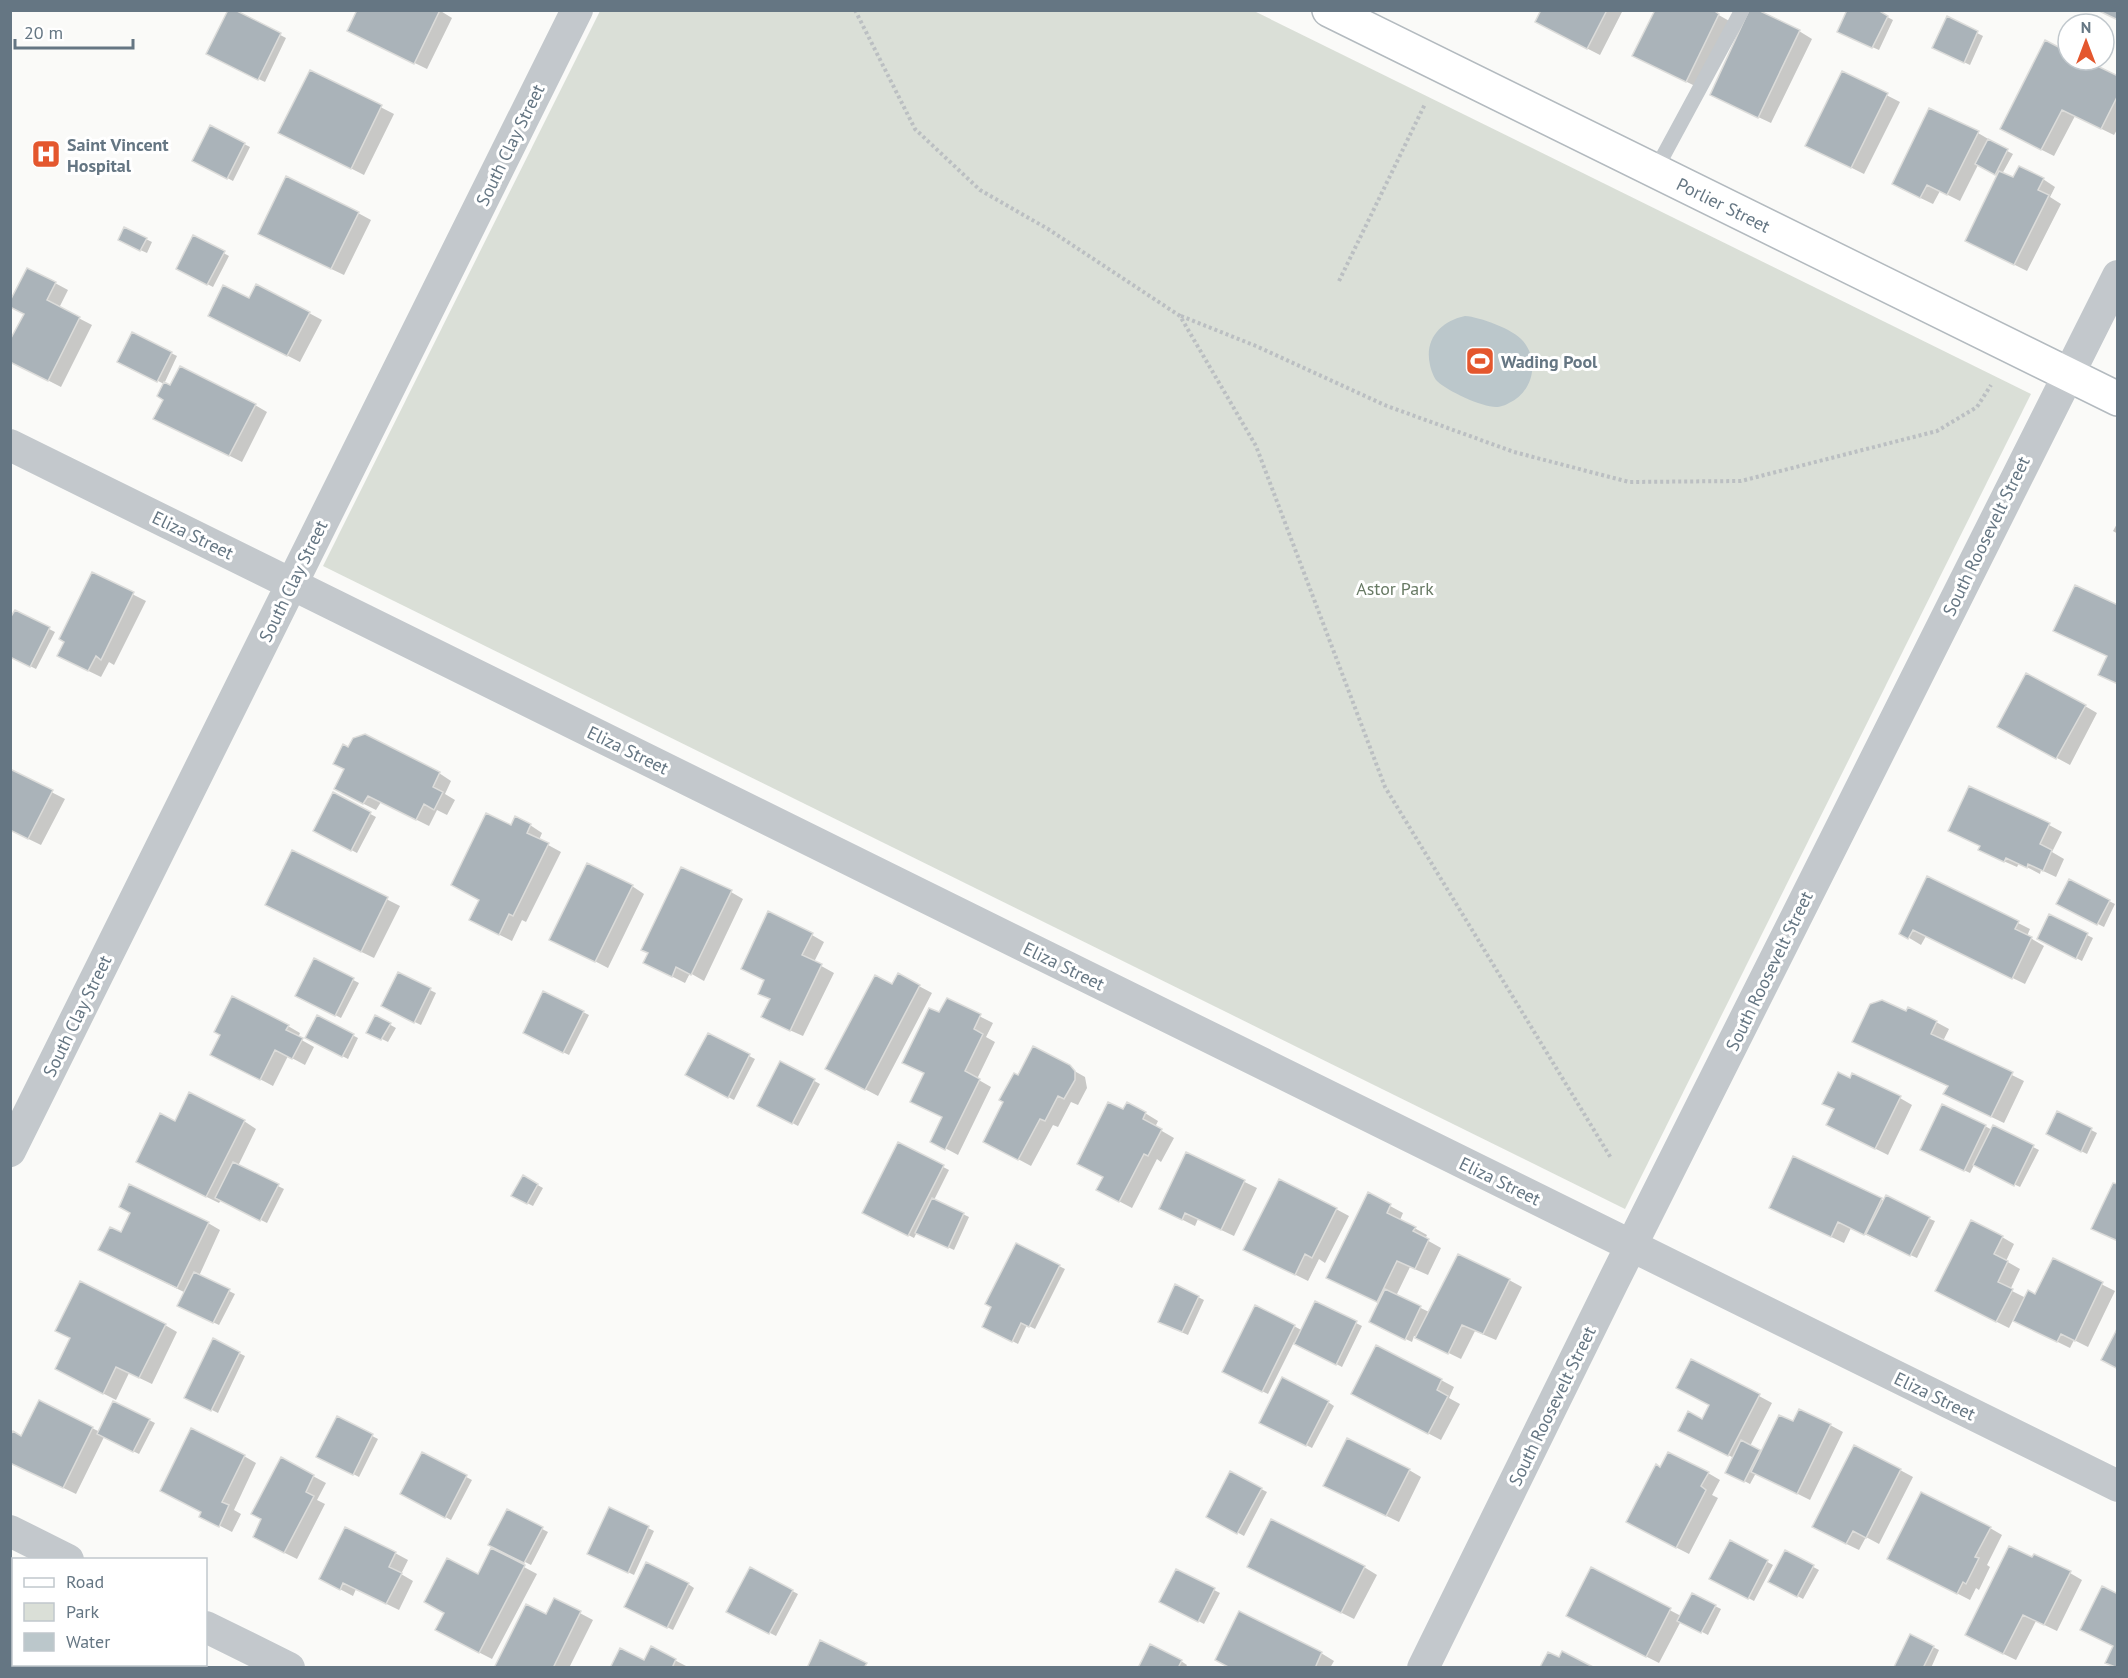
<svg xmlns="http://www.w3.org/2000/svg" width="2128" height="1678" font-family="'PT Sans',sans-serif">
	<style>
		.green { fill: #dadfd7 }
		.water { fill: #bbc7cb }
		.shadow { fill: #0003 }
		.building { fill: #aab3b9; stroke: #dcdcda; stroke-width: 1.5 }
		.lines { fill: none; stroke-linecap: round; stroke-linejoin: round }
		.secondary-casing { stroke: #b3babf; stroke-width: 36 }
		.path { stroke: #bbbfc2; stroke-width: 4; stroke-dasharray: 3 3; stroke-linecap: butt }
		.lane { stroke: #c3c8cc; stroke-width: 15 }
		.street { stroke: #c3c8cc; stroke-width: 32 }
		.secondary { stroke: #fff; stroke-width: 33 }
		.labels { text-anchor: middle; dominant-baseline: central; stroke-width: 6; stroke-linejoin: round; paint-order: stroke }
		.poi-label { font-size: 18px; font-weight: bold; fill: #657683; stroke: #fff; text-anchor: start }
		.street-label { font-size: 18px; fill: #657683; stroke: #fff }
		.park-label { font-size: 18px; fill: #687a64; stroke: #fff }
	</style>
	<rect width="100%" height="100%" fill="#fafaf8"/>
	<path class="green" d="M600 11H1254L2031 394 1625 1209 323 566Z"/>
	<path class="water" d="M1465 316C1480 317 1513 329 1523 341 1540 361 1533 392 1509 403 1506 405 1500 407 1496 407 1482 407 1447 391 1437 381 1434 378 1431 370 1430 365 1424 339 1441 321 1465 316Z"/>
	<path class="shadow" d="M232 10 286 38 265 82 213 57Z
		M439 10 452 18 427 69 362 37Z
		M1543 10H1623L1600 55 1549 29Z
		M1710 10 1731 22 1699 88 1647 62Z
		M1874 10 1893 20 1879 50 1845 35Z
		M1947 18 1983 36 1970 65 1939 50Z
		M1799 31 1812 39 1771 123 1724 101Z
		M2068 53V60H2082L2118 78V128L2114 135 2075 116 2054 156 2014 136Z
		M310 71 394 114 364 175 293 139Z
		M1843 73 1900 102 1864 174 1820 152Z
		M211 127 250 147 233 181 194 160Z
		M1978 133 1990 140V142L2013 154 2002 174 2013 179H2043L2055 187 2050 197 2061 204 2027 271 1979 247 1999 176 1978 165 1960 201 1940 191 1933 204 1906 191Z
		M358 213 371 220 344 275 272 241Z
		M125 229 152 242 147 253 125 243Z
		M194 237 229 256 213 287 178 269Z
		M55 283 68 290 59 308 92 325 61 387 10 361Z
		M249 300 309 313 322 320 300 362 222 322Z
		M133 334 177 356 164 384 255 405 267 412 242 462 168 425 164 384 119 361Z
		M2118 522V534L2113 531Z
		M92 574 146 601 114 665 109 662 101 677 72 663Z
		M16 612 55 632 36 669 10 656Z
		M2085 706 2097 713 2070 765 2011 733Z
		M346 770 439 773 451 781 445 794 455 800 447 815 437 810 429 826 381 802 376 810 348 796Z
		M10 771 65 799 41 845 10 830Z
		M333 794 376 817 357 853 315 831Z
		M530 825 542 833 539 840 561 852 526 922 522 920 512 941 484 927 512 827Z
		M2049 825 2062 832 2052 852 2064 859 2056 877 2041 870 2040 874 2019 863 2017 867 1992 856Z
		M293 852 400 906 374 958 279 912Z
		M1928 878 2030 929 2027 936 2044 946 2025 984 1926 936 1921 945 1901 933Z
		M632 886 644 894 608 968 562 944Z
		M731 892 743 899 704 981 690 973 685 983 657 969Z
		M2109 901 2115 904 2104 927 2064 907Z
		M812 935 824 942 814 962 834 973 803 1036 776 1024 771 1000Z
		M2087 935 2093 938 2082 961 2044 942Z
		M315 960 359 983 341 1018 297 995Z
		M398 974 436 993 421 1025 388 1009Z
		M898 975 932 993 878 1096 840 1076Z
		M947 1000 993 1023 986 1037 995 1042 977 1079 991 1087 958 1155 945 1148 944 1118 925 1109 926 1074 940 1014Z
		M583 1012 589 1015 569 1055 530 1036Z
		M1907 1014 1936 1022 1949 1029 1943 1041 2024 1081 2004 1123 1958 1101 1949 1087 1866 1048Z
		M317 1017 358 1038 348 1059 313 1041Z
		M376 1017 396 1028 388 1042 368 1032Z
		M288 1026 300 1033 298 1038 314 1047 305 1065 288 1056 273 1086 225 1061Z
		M708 1035 755 1059 734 1100 687 1075Z
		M1034 1048 1085 1077 1087 1088 1078 1105 1071 1102 1058 1127 1053 1125 1031 1166 997 1148 1019 1077Z
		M781 1063 820 1084 798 1126 759 1105Z
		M1900 1098 1912 1105 1888 1155 1840 1131Z
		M1123 1111 1145 1113 1158 1121 1155 1127 1174 1138 1161 1162 1157 1159 1132 1208 1111 1197 1105 1177Z
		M2058 1113 2097 1133 2087 1154 2053 1137Z
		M244 1121 256 1129 238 1166 284 1189 267 1223 221 1200 219 1203 150 1169 176 1123Z
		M1985 1126 1992 1130 1994 1127 2039 1150 2020 1187 1974 1165 1970 1173 1928 1153Z
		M898 1144 949 1170 934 1200 969 1217 954 1250 917 1232 914 1238 870 1215Z
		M1187 1154 1257 1188 1234 1236 1198 1219 1195 1226 1173 1215Z
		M1794 1158 1884 1201 1935 1221 1917 1258 1851 1228 1844 1243 1783 1214Z
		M523 1177 543 1188 533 1206 513 1196Z
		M1368 1194 1403 1213 1400 1220 1427 1235 1425 1239 1441 1248 1428 1275 1410 1267 1396 1296 1429 1312 1435 1298 1438 1300 1509 1280 1522 1287 1496 1340 1475 1331 1461 1359 1414 1336 1412 1342 1376 1325 1379 1303 1340 1284Z
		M1336 1209 1349 1216 1325 1263 1319 1259 1308 1281 1258 1256Z
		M208 1223 220 1230 199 1276 235 1294 219 1325 185 1309 186 1293 112 1257Z
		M2002 1237 2014 1244 2006 1261 2020 1269 2010 1290 2026 1298 2036 1296 2053 1260 2115 1291 2088 1347 2074 1340 2070 1348 2013 1320 2009 1328 1949 1298Z
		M1059 1266 1065 1269 1035 1329 1027 1325 1018 1344 989 1329Z
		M1198 1297 1204 1300 1188 1335 1165 1325Z
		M1356 1323 1362 1326 1342 1367 1294 1342 1268 1394 1229 1375 1294 1326 1303 1331Z
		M165 1325 177 1332 152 1384 129 1373 116 1400 69 1376 72 1338Z
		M239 1353 245 1356 218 1413 192 1400Z
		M1441 1380 1454 1387 1449 1398 1460 1404 1441 1440 1366 1401Z
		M1759 1396 1772 1403 1750 1446 1762 1452 1830 1425 1843 1432 1810 1500 1756 1473 1750 1484 1727 1472 1734 1458 1692 1437 1703 1421Z
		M1328 1402 1334 1406 1312 1448 1267 1425Z
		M338 1418 378 1439 359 1477 318 1456Z
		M149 1420 155 1423 139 1454 104 1437 76 1494 10 1462 22 1438 92 1428 100 1432Z
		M422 1454 472 1480 451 1520 402 1494Z
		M244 1456 256 1463 234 1510 241 1514 232 1532 201 1516Z
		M281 1459 326 1483 317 1500 325 1504 297 1559 267 1544 263 1519Z
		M1661 1469 1708 1473 1720 1480 1712 1495 1718 1498 1689 1554 1640 1529Z
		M1409 1470 1421 1477 1399 1522 1338 1492Z
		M1900 1470 1913 1477 1879 1544 1866 1537 1859 1550 1826 1534Z
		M1230 1473 1267 1492 1244 1536 1208 1516Z
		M610 1509 654 1531 634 1575 595 1556Z
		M507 1511 548 1532 531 1565 490 1544Z
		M1990 1528 2002 1535 1987 1565 1990 1567 1979 1590 1976 1588 1970 1600 1902 1565Z
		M1730 1542 1773 1565 1754 1601 1711 1578Z
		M492 1550 537 1574 492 1659 449 1637Z
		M1785 1552 1819 1570 1803 1599 1770 1581Z
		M395 1553 408 1560 401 1574 413 1581 399 1610 356 1589 353 1596 334 1586Z
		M1364 1567 1377 1575 1354 1619 1262 1573Z
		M751 1569 798 1594 776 1636 728 1611Z
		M1591 1569 1681 1616 1715 1606 1721 1609 1708 1635 1681 1621 1659 1663 1580 1623Z
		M1176 1571 1220 1593 1204 1624 1161 1601Z
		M2070 1573 2082 1580 2057 1631 2036 1621 2016 1660 1979 1642Z
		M688 1584 694 1588 673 1630 631 1609Z
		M555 1600 593 1620 569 1668H496L547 1616Z
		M1911 1636 1939 1650 1931 1668H1898Z
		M651 1648 688 1667 612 1668 644 1662Z
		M1321 1653 1334 1661 1330 1668H1231Z
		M1181 1661 1187 1665 1185 1668H1140Z"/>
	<path class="building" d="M228 10H235L281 33 258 80 206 54Z
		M357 10H440L414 64 347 31Z
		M1541 10H1607L1587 49 1535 22Z
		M1655 10H1713L1719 14 1686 82 1632 56Z
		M1749 10H1758L1800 30 1758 118 1710 95Z
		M1847 10H1878L1888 16 1872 48 1837 32Z
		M2097 10H2118V20Z
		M1947 16 1978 31 1964 63 1932 48Z
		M2045 40 2068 52V60H2085L2118 76V95L2101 129 2062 110 2041 150 2000 129Z
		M310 70 382 105 351 169 278 133Z
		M1842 71 1888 93 1851 168 1805 146Z
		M1929 108 1979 131 1947 195 1927 185 1920 198 1892 184Z
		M210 125 245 143 227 179 192 161Z
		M1988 139 2008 149 1995 175 1975 164Z
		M2019 166 2044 178 2038 190 2049 195 2014 265 1965 241 1999 171 2013 177Z
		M286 176 359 212 331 269 258 234Z
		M124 227 147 238 140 251 118 240Z
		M193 235 225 251 207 285 176 269Z
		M27 268 56 282 47 300 80 317 48 381 10 362V340L24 314 10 307V301Z
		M256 284 310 312 287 356 208 316 223 285 249 298Z
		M132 332 172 352 157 382 117 362Z
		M180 366 256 404 229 456 153 419 163 400 157 396 164 382 170 385Z
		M92 572 134 592 101 660 96 656 88 671 57 656 64 642 59 639Z
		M2075 585 2118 605V684L2098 675 2107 656 2053 631Z
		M15 610 50 627 30 667 10 657V618Z
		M2026 673 2086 705 2056 759 1997 727Z
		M365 734 440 772 433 787 443 792 434 810 424 804 416 820 368 796 363 804 334 789 344 769 333 764 343 744 348 747 353 738Z
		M10 769 53 790 28 839 10 830Z
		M1969 786 2050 823 2040 844 2052 850 2043 871 2028 864 2027 868 2006 858 2004 862 1978 850 1980 846 1948 831Z
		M333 792 371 812 351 851 313 831Z
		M486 813 511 825 515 816 531 824 527 833 549 843 513 916 509 914 499 935 469 920 479 900 451 885Z
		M292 850 388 897 361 952 265 905Z
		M587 863 633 885 595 962 549 940Z
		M681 867 732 890 691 975 676 967 672 977 643 963 648 953 641 950Z
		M1927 876 2019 921 2015 929 2032 937 2012 979 1913 930 1908 939 1899 934Z
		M2069 879 2110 900 2097 925 2056 904Z
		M768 911 813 933 802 955 822 964 790 1031 761 1017 770 999 758 994 764 980 741 969Z
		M2049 914 2088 933 2076 959 2037 939Z
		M314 958 354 978 335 1016 295 996Z
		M398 972 431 988 414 1023 381 1006Z
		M898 973 920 985 865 1090 825 1069 875 975 892 984Z
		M543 991 584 1011 563 1053 523 1033Z
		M232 996 289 1025 286 1030 303 1038 292 1059 275 1050 260 1080 210 1055 220 1035 214 1032Z
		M947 998 981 1014 974 1029 983 1034 965 1071 980 1079 945 1150 930 1142 942 1117 910 1102 924 1073 902 1063 929 1008 939 1012Z
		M1882 1000 1906 1011 1908 1007 1937 1021 1931 1034 2013 1072 1991 1117 1943 1094 1948 1086 1852 1042 1870 1004Z
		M317 1015 354 1034 342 1057 305 1038Z
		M375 1015 391 1023 381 1040 366 1033Z
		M708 1033 750 1054 728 1098 685 1075Z
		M1033 1046 1070 1065 1075 1071V1080L1064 1099 1058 1096 1045 1121 1040 1119 1018 1160 983 1142 1003 1102 999 1100 1014 1073 1018 1075Z
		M780 1061 815 1079 792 1124 757 1106Z
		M1838 1072 1850 1078 1852 1073 1901 1096 1875 1149 1826 1125 1834 1109 1822 1104Z
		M189 1092 245 1120 206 1197 136 1162 160 1113 175 1121Z
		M1108 1102 1123 1109 1127 1102 1146 1112 1143 1119 1162 1129 1148 1156 1144 1154 1119 1202 1096 1190 1103 1177 1077 1164Z
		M1942 1104 1986 1125 1964 1171 1920 1150Z
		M2057 1111 2092 1128 2081 1152 2046 1134Z
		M1993 1125 2034 1145 2014 1186 1973 1165Z
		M898 1142 944 1165 908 1236 862 1213Z
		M1186 1152 1245 1180 1221 1230 1185 1213 1182 1220 1159 1209Z
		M1793 1156 1882 1198 1864 1235 1838 1222 1831 1237 1769 1208Z
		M233 1162 279 1184 260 1221 215 1198Z
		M523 1175 538 1184 527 1204 511 1196Z
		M1279 1179 1337 1208 1312 1258 1305 1254 1295 1275 1243 1250Z
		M2113 1183 2118 1184V1241L2091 1229Z
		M129 1184 209 1222 177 1288 98 1250 110 1227 121 1232 130 1213 119 1207Z
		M1368 1192 1391 1204 1387 1213 1416 1227 1413 1231 1429 1239 1415 1269 1397 1261 1377 1302 1326 1278Z
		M1886 1195 1930 1217 1910 1256 1866 1234Z
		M932 1198 964 1213 948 1248 915 1233Z
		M1971 1220 2003 1236 1994 1254 2008 1261 1998 1282 2013 1289 1996 1322 1935 1291Z
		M1016 1243 1060 1265 1029 1327 1021 1323 1012 1342 982 1327 991 1307 985 1304Z
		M1458 1254 1510 1279 1483 1334 1462 1325 1448 1354 1415 1338Z
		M2053 1258 2103 1282 2075 1341 2061 1334 2057 1342 2013 1321 2028 1290 2035 1294Z
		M194 1272 230 1289 213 1323 177 1306Z
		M80 1281 166 1324 139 1378 116 1367 103 1394 55 1369 70 1338 55 1331Z
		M1175 1284 1199 1296 1182 1332 1158 1322Z
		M1385 1289 1421 1306 1405 1340 1369 1322Z
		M1315 1301 1357 1321 1336 1365 1294 1344Z
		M1255 1305 1295 1325 1262 1392 1222 1372Z
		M2118 1327V1369L2101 1360Z
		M213 1338 240 1352 211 1411 184 1398Z
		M1376 1345 1442 1379 1437 1390 1448 1396 1428 1434 1351 1394Z
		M1691 1359 1760 1394 1728 1456 1678 1431 1688 1411 1702 1419 1709 1405 1676 1388Z
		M1282 1377 1329 1401 1306 1446 1259 1423Z
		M39 1400 93 1427 63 1488 10 1463V1435L13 1431 21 1436Z
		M113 1401 150 1419 133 1452 97 1434Z
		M1799 1409 1831 1424 1797 1494 1751 1472 1779 1415 1793 1421Z
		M337 1416 373 1434 353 1475 316 1457Z
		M191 1428 245 1455 222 1502 229 1505 219 1527 199 1517 201 1512 160 1491Z
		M1347 1438 1410 1469 1386 1516 1323 1486Z
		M1741 1440 1760 1450 1744 1482 1725 1473Z
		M1854 1445 1901 1469 1866 1538 1853 1531 1846 1544 1812 1527Z
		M422 1452 467 1475 445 1518 400 1494Z
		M1668 1452 1709 1472 1701 1486 1706 1490 1676 1548 1626 1522 1656 1464 1660 1467Z
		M281 1457 314 1475 306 1492 314 1496 284 1553 253 1537 261 1519 251 1514Z
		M1230 1471 1262 1488 1237 1534 1206 1517Z
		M1921 1492 1991 1527 1975 1557 1979 1558 1966 1584 1963 1582 1957 1594 1887 1559Z
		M609 1507 649 1526 628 1573 587 1554Z
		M507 1509 543 1527 524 1563 488 1545Z
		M1271 1519 1365 1566 1341 1613 1247 1567Z
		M345 1527 396 1552 389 1567 402 1573 386 1604 343 1583 340 1590 319 1579Z
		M1730 1540 1768 1560 1748 1599 1709 1579Z
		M2009 1546 2032 1557 2034 1554 2071 1571 2044 1625 2023 1615 2003 1654 1965 1635Z
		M491 1548 525 1565 479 1653 435 1630 444 1613 424 1602 447 1558 478 1574Z
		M1785 1550 1814 1565 1797 1597 1768 1582Z
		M646 1562 689 1583 667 1628 624 1607Z
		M750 1567 793 1590 769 1634 726 1612Z
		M1591 1567 1671 1608 1646 1657 1566 1616Z
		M1176 1569 1215 1588 1198 1622 1159 1602Z
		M2102 1586 2118 1594V1668L2105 1663 2113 1646 2080 1630Z
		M1692 1593 1716 1605 1701 1633 1677 1621Z
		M554 1598 581 1611 553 1668H494L526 1604 546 1614Z
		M1239 1611 1322 1652 1315 1668H1230L1215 1660Z
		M1910 1634 1934 1646 1923 1668H1895L1894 1667Z
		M820 1640 867 1663 864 1668H807Z
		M1150 1644 1182 1660 1178 1668H1138Z
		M651 1646 676 1659 672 1668H610L620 1648 644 1660Z
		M10 1650 14 1651V1664H40L39 1668H10Z
		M1562 1651 1595 1668 1540 1667 1548 1652 1559 1657Z"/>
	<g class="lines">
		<g class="secondary-casing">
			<g id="secondary">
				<path id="s1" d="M1329 10 2118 399"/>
			</g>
		</g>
		<path class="path" d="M855 10 915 129 980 190 1048 229 1180 316 1256 446 1385 787 1611 1158
			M1339 281 1425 104
			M1181 316 1256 346 1387 406 1514 452 1629 482 1741 481 1937 431 1977 407 1991 385"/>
		<path class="lane" d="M1655 171 1742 10"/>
		<path class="street" d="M10 445 2118 1486
			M10 1151 577 10
			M10 1531 68 1560
			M206 1627 289 1668
			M1423 1668 1613 1282 2118 276"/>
		<use href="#secondary" class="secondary"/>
	</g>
	<defs>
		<g id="hospital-square" transform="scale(1.5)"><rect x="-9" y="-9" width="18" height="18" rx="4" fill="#e4572e" stroke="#fff"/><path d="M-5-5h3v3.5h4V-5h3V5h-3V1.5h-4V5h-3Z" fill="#fff"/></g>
		<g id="stadium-square" transform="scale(1.5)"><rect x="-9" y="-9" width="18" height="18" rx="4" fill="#e4572e" stroke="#fff"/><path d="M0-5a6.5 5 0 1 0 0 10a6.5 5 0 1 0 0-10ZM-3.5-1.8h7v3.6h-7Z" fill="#fff"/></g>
	</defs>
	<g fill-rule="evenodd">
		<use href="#hospital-square" x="46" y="154"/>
		<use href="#stadium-square" x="1480" y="361"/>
	</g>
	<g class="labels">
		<g class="poi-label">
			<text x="67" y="144">Saint Vincent<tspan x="67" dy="21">Hospital</tspan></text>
			<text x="1501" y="361">Wading Pool</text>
		</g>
		<g class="street-label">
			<text transform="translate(510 145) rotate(-64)">South Clay Street</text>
			<text stroke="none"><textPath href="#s1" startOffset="440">Porlier Street</textPath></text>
			<text transform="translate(193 535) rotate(26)">Eliza Street</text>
			<text transform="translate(1986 536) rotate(-64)">South Roosevelt Street</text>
			<text transform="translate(293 581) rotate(-64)">South Clay Street</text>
			<text transform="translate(628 750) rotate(26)">Eliza Street</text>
			<text transform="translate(1064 966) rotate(26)">Eliza Street</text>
			<text transform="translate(1769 971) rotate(-64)">South Roosevelt Street</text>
			<text transform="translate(77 1016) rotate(-64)">South Clay Street</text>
			<text transform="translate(1500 1181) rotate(26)">Eliza Street</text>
			<text transform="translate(1935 1396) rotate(26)">Eliza Street</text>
			<text transform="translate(1552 1406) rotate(-64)">South Roosevelt Street</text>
		</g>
		<g class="park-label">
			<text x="1395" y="588">Astor Park</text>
		</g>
	</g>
	<rect width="2128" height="1678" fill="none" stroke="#657683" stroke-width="24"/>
	<rect x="12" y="1558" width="195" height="108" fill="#ffffff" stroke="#c1c8cd" stroke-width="1.5"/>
	<rect x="24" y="1578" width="30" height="9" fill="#ffffff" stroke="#c1c8cd" stroke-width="1.5"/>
	<text x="66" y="1588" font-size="18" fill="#657683">Road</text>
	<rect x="24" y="1603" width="30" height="18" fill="#dadfd7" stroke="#c1c8cd" stroke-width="1.5"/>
	<text x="66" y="1618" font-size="18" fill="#657683">Park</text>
	<rect x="24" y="1633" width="30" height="18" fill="#bbc7cb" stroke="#c1c8cd" stroke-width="1.5"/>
	<text x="66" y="1648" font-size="18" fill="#657683">Water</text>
	<g transform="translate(2086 42)"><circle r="28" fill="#ffffff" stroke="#c1c8cd" stroke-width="1.5"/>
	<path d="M0-4.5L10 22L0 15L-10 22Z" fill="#e4572e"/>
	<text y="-9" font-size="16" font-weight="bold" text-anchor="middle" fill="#657683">N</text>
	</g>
	<path d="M15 39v9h118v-9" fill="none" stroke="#657683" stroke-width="3"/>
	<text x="24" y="39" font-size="18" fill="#657683" stroke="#ffffff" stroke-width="4.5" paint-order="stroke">20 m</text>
</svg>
